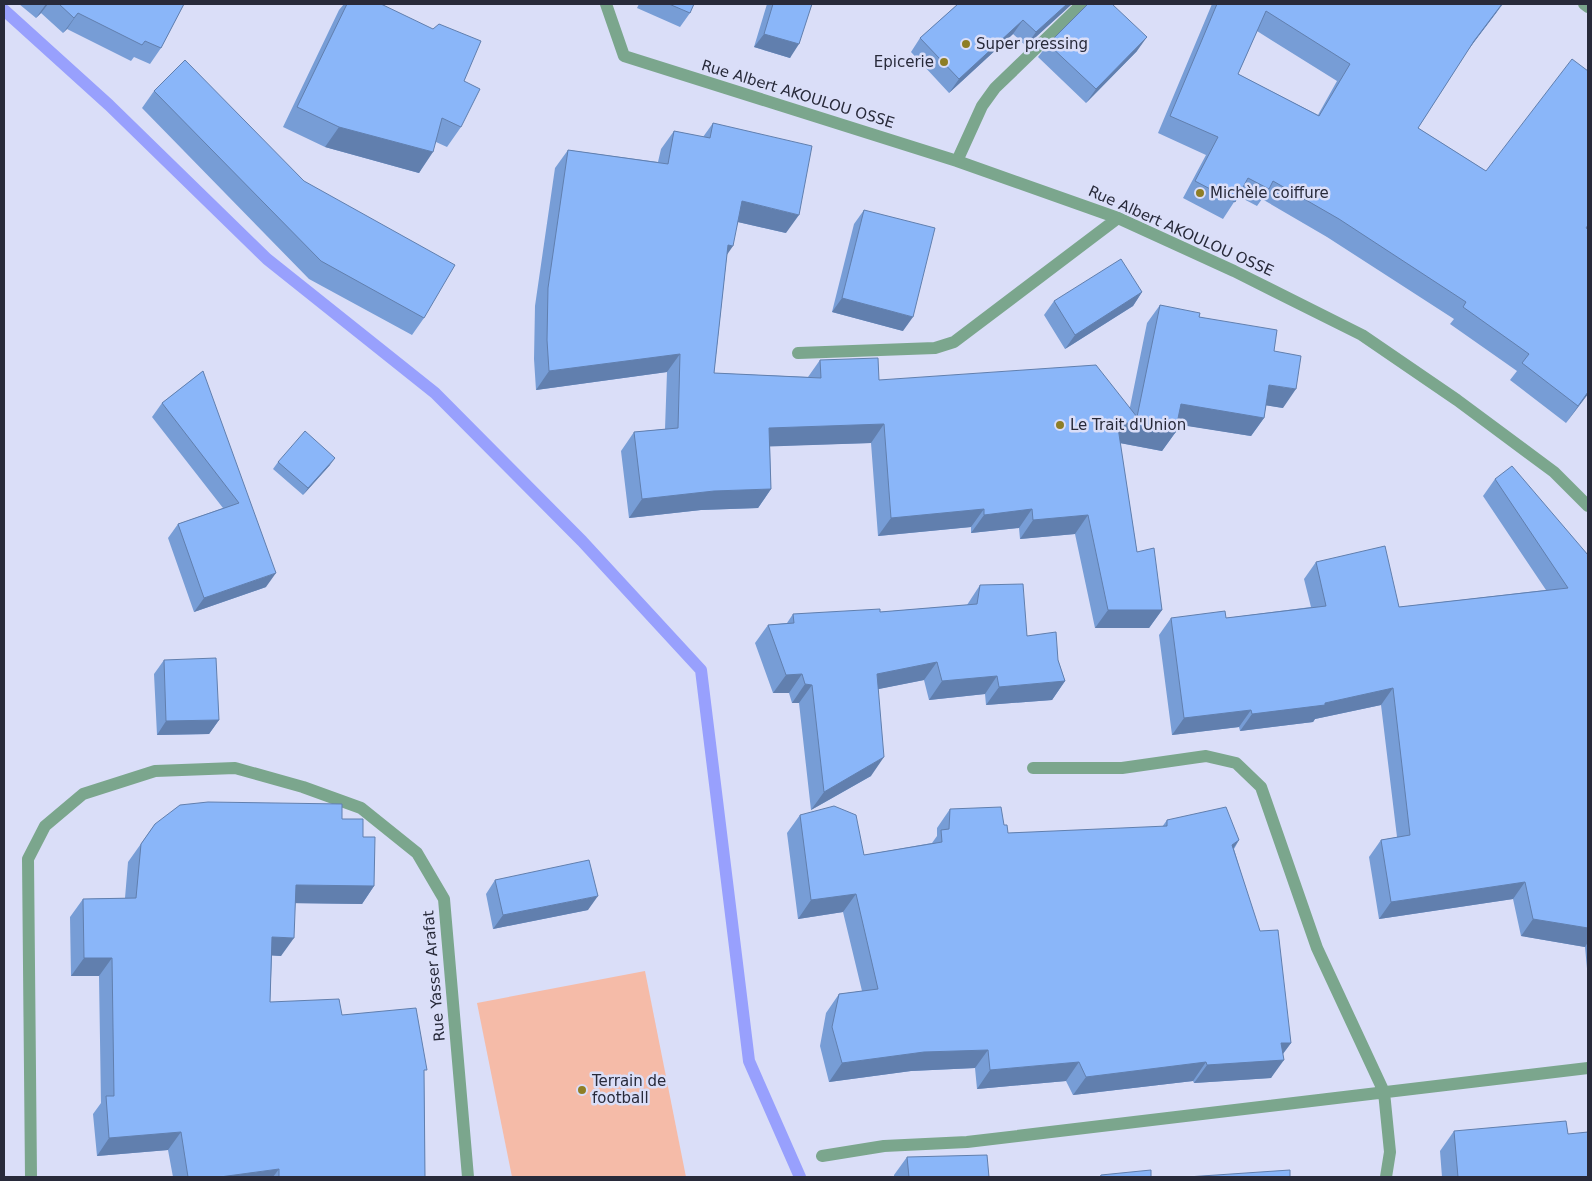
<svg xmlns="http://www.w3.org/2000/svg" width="1592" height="1181" font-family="'DejaVu Sans',sans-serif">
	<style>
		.pitch { fill: #f5bba8 }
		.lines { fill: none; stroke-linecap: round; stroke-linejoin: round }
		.stream { stroke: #98a0fd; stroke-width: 12 }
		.street { stroke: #7ba68d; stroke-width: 12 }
		.wall { fill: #779dd6; fill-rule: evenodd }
		.shaded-wall { fill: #617fae }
		.building { fill: #8ab6f9; stroke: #617fae; fill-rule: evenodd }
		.poi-dot { fill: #8e7e25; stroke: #dadef8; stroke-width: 2 }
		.labels { text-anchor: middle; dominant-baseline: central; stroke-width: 5; stroke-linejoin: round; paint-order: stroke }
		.poi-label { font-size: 15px; fill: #282a3a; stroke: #dadef8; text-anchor: start }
		.street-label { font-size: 15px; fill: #282a3a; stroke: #dadef8 }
	</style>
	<rect width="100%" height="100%" fill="#dadef8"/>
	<path class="pitch" d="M645 971 686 1177H512L477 1003Z"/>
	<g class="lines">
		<path class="stream" d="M4 10 109 105 267 259 435 393 582 541 701 670 749 1061 800 1177"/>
		<path class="street" d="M606 4 624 56 957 161 1118 218 1234 271 1362 335 1457 400 1554 472 1588 506
			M1584 4 1588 7
			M957 161 982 106 995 88 1082 4
			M798 353 935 348 954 342 1118 218
			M1033 768H1122L1206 756 1236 763 1261 787 1317 948 1384 1092 1390 1152 1386 1177
			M822 1156 884 1146 967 1142 1588 1068
			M31 1177 28 859 45 826 83 794 155 771 235 768 303 787 361 808 417 853 444 899 468 1177"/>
	</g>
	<path class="wall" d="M19 4H184L161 48 150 64 134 57 131 61 67 29 63 33 41 13 36 18Z
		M344 4H381L461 127 447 147 436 142 419 173 325 147 283 127 339 10Z
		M639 4H694L690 13 680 27 637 8Z
		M767 4H812L790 58 754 47Z
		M958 4H1072L1026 46 1013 34 949 93 911 52 920 38Z
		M1212 4H1503L1468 50 1418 128 1486 171 1588 229V394L1566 423 1510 380 1517 371 1450 324 1454 319 1327 237 1262 199 1257 206 1238 196 1223 219 1183 198 1206 155 1158 133ZM1257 31 1337 81 1318 115 1238 74Z
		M1048 44 1137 51 1086 103 1038 57Z
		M154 91 424 318 412 335 309 279 142 108Z
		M713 123 786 233 738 222 727 254 714 373 808 377 820 360 879 380 1130 407 1147 323 1160 305 1199 317 1274 351 1283 408 1266 405 1264 418 1251 436 1177 424 1175 433 1162 451 1120 443 1137 552 1162 610 1149 628H1095L1075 534 1020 539 1019 528 971 533V527L878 536 871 443 770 446 771 489 758 508 701 510 629 518 621 451 634 432 665 429 667 372 536 390 534 359 535 306 555 168 568 150 658 162 661 149 674 131 703 137Z
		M864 210 903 331 832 312 854 224Z
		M1142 292 1133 306 1065 349 1044 315 1054 301Z
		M203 371 266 587 194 612 168 538 178 524 223 508 152 417 162 403Z
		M278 462 330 465 303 495 273 469Z
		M1495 479 1588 555V979L1585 947 1521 936 1513 899 1379 919 1369 857 1381 840 1397 837 1381 705 1315 719 1313 722 1240 731 1239 727 1172 735 1159 635 1171 618H1226L1311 607 1304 579 1316 562 1399 607 1546 590 1483 496Z
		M980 585 1027 636 1058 660 1065 681 1052 700 986 705 985 694 929 700 924 680 878 689 871 776 811 810 799 703H792L789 693H773L755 643 768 625 787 623 793 614 880 612 967 605Z
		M164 660 219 720 209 734 157 735 154 674Z
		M950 809 1004 825 1008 833 1162 827 1167 820 1239 840 1234 849 1291 1043 1283 1054 1271 1078 1194 1083 1193 1081 1073 1095 1066 1081 977 1089 975 1068 911 1071 829 1082 820 1046 826 1013 839 994 862 991 843 912 798 919 787 833 800 815 864 855 932 843 937 836V828Z
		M342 819 363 837 374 886 362 904 295 903 281 956 272 955 270 1002 342 1015 424 1074 425 1177H173L168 1150 97 1156 93 1114 101 1103 99 976H71L70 917 83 899 125 898 128 862 155 824Z
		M495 880 588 910 493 929 486 894Z
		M1454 1131 1568 1134 1588 1177H1442L1440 1151Z
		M907 1157 989 1177H894V1175Z"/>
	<path class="shaded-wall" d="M46 4H48L41 13 36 18Z
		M1067 4H1072L1026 46 1036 32Z
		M1502 4 1496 13 1462 58 1474 41Z
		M78 13 67 29 63 33 74 18Z
		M1023 20 1013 34 949 93 959 79Z
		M764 34 799 44 790 58 754 47Z
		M1147 37 1137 51 1086 103 1096 89Z
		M339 127 433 152 419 173 325 147Z
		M742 201 799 215 786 233 729 220Z
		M728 245 733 246 720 265Z
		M1142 292 1133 306 1065 349 1075 335Z
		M842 298 913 317 903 331 832 312Z
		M680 354 667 372 536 390 549 371Z
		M1269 385 1296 389 1283 408 1256 404Z
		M1588 392V394L1566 423 1578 406Z
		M1181 404 1264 418 1251 436 1168 423Z
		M1117 421 1175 433 1162 451 1104 440Z
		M884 424 871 443 756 447 769 428Z
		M335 458 330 465 303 495 308 488Z
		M771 489 758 508 701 510 629 518 642 499 714 491Z
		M984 509 971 527 878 536 891 518Z
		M1032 509 1019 528 971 533 984 515Z
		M1088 515 1075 534 1020 539 1033 520Z
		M276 573 266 587 194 612 204 598Z
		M1108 610H1162L1149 628H1095Z
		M937 662 924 680 864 692 877 674Z
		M802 674 789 693H773L786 675Z
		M997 676 985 694 929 700 942 681Z
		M1065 681 1052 700 986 705 999 687Z
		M805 684 812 685 799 703H792Z
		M1393 688 1381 705 1315 719 1313 722 1240 731 1252 714 1325 703Z
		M1251 710 1239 727 1172 735 1184 718Z
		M219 720 209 734 157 735 166 721Z
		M884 757 871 776 811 810 824 792Z
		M1239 840 1226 859 1232 845Z
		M1525 882 1513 899 1379 919 1391 902Z
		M296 885 374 886 362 904 283 903Z
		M856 894 843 912 798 919 811 900Z
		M598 896 588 910 493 929 503 915Z
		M1533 919 1588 928V942L1585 947 1521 936Z
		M272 937 294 938 281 956 260 955Z
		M84 958H112L99 976H71Z
		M1281 1043H1291L1278 1060H1284L1271 1078 1194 1083 1207 1065Z
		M988 1050 975 1068 911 1071 829 1082 842 1063 924 1052Z
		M1079 1062 1066 1081 977 1089 990 1070Z
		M1206 1062 1193 1081 1073 1095 1086 1077Z
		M181 1132 168 1150 97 1156 109 1138Z
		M279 1169 273 1177H220Z"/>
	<path class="building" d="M59 4H184L161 48 145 41 142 45 78 13 74 18Z
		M347 4H381L433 29 439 24 481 41 464 81 480 89 461 127 442 118 433 152 339 127 297 107Z
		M669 4H694L690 13Z
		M773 4H812L799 44 764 34Z
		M958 4H1067L1036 32 1023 20 959 79 920 38Z
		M1088 4H1112L1147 37 1096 89 1048 44Z
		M1217 4H1502L1474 41 1418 128 1486 171 1572 59 1588 71V225L1586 228 1588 229V392L1578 406 1522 363 1529 354 1463 307 1466 302 1339 219 1273 181 1269 189 1248 178 1235 202 1195 181 1218 137 1170 116ZM1266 11 1350 64 1319 116 1238 74Z
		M185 60 304 181 455 265 424 318 321 261 154 91Z
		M713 123 812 146 799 215 742 201 733 246 728 245 714 373 821 378 820 360 878 358 879 380 1096 365 1137 417 1160 305 1200 313 1199 317 1277 330 1274 351 1301 356 1296 389 1269 385 1264 418 1181 404 1175 433 1117 421 1137 552 1154 548 1162 610H1108L1088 515 1033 520 1032 509 984 515V509L891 518 884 424 769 428 771 489 714 491 642 499 634 432 678 428 680 354 549 371 547 340 548 288 568 150 668 164 674 131 710 138Z
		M864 210 935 228 913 317 842 298Z
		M1121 259 1142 292 1075 335 1054 301Z
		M203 371 276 573 204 598 178 524 239 503 162 403Z
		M305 431 335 458 308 488 278 462Z
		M1512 466 1588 555V928L1533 919 1525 882 1391 902 1381 840 1410 835 1393 688 1325 703V705L1252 714 1251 710 1184 718 1171 618 1225 611 1226 618 1326 606 1316 562 1385 546 1399 607 1568 588 1495 479Z
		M1023 584 1027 636 1056 632 1058 660 1065 681 999 687 997 676 942 681 937 662 877 674 884 757 824 792 812 685 805 684 802 674 786 675 768 625 794 623 793 614 880 609V612L977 604 980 585Z
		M216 658 219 720 166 721 164 660Z
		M208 802 342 804V819H363V837H375L374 886 296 885 294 938 272 937 270 1002 339 999 342 1015 416 1008 427 1070H424L425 1177H279V1169L220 1177H188L181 1132 109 1138 106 1096H114L112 958H84L83 899 136 898 141 844 155 824 180 805Z
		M834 806 856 815 864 855 942 842 941 830 949 829 950 809 1001 807 1004 825H1007L1008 833 1167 826V820L1226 807 1239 840 1232 845 1260 931 1278 930 1291 1043H1281L1284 1060 1207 1065 1206 1062 1086 1077 1079 1062 990 1070 988 1050 924 1052 842 1063 832 1027 839 994 878 989 856 894 811 900 800 815Z
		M589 860 598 896 503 915 495 880Z
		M1566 1121 1568 1134 1588 1132V1177H1458L1454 1131Z
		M987 1155 989 1177H909L907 1157Z
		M1151 1170V1177H1100L1101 1175Z
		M1290 1170V1177H1187Z"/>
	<g class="poi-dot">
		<circle cx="966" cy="44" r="5"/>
		<circle cx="944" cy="62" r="5"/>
		<circle cx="1200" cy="193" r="5"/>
		<circle cx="1060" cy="425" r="5"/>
		<circle cx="582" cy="1090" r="5"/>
	</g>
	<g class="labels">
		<g class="poi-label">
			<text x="976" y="44">Super pressing</text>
			<text x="934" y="62" text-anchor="end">Epicerie</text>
			<text x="1210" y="193">Michèle coiffure</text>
			<text x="1070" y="425">Le Trait d'Union</text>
			<text x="592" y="1081">Terrain de<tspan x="592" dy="17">football</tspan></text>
		</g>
		<g class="street-label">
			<text transform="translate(798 94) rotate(17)">Rue Albert AKOULOU OSSE</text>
			<text transform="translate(1181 231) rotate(24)">Rue Albert AKOULOU OSSE</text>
			<text transform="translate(434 976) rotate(-95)">Rue Yasser Arafat</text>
		</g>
	</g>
	<rect width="1592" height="1181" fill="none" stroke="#282a3a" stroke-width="10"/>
</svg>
